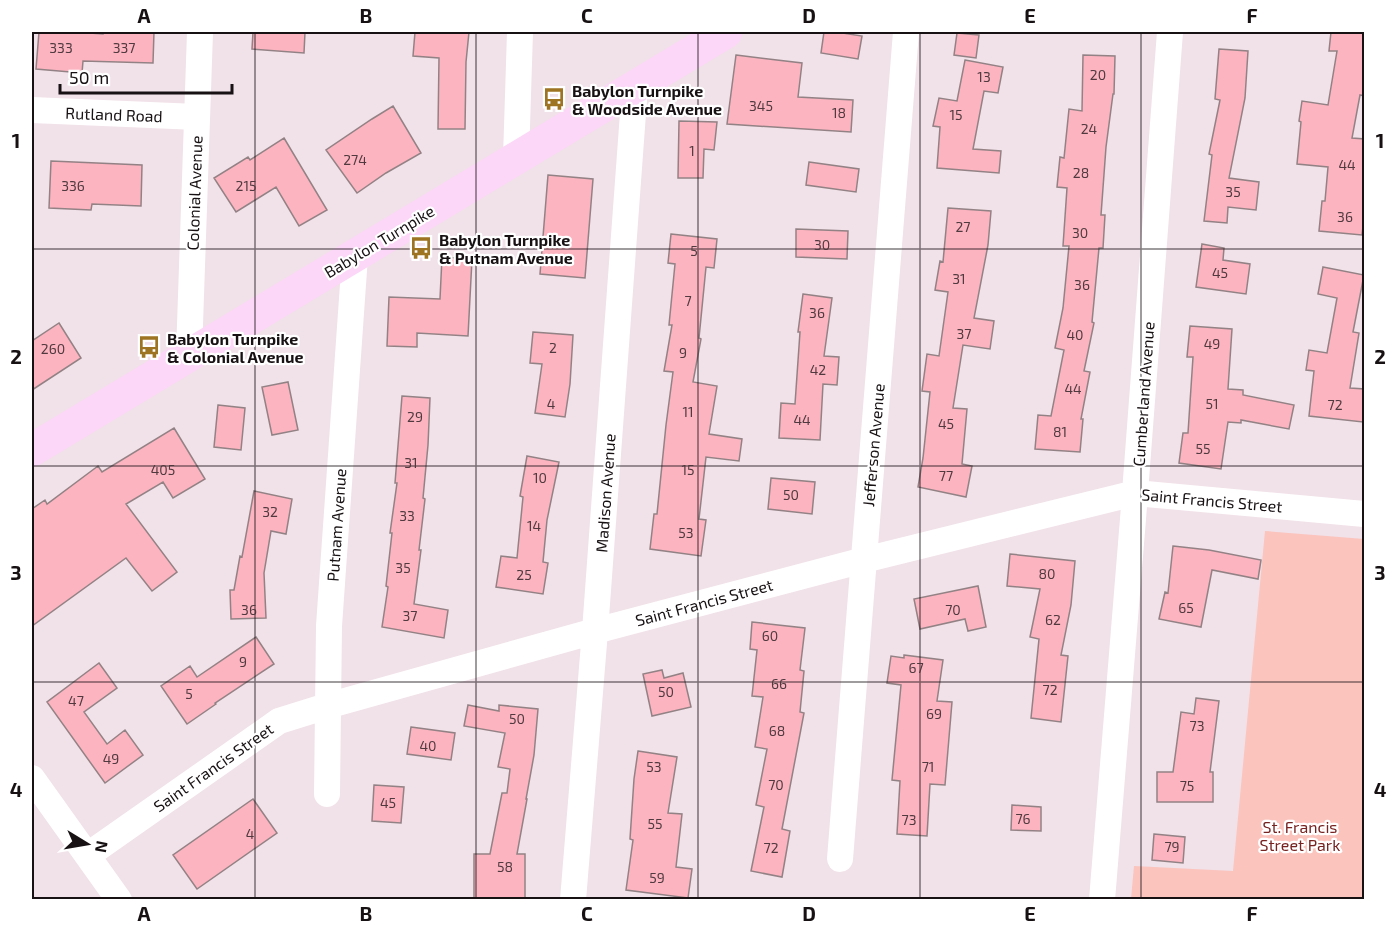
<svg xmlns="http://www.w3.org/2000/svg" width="1396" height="931" font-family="'Exo 2',sans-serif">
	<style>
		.green { fill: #fbc4bd }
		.building { fill: #fcb4c0; stroke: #938285; stroke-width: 1.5 }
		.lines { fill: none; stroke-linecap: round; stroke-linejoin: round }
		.minor { stroke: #fff; stroke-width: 26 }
		.primary { stroke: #fcd7f7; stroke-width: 33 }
		.grid { fill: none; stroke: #171114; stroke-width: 1.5; stroke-opacity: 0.55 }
		.labels { text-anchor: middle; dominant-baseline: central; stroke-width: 4.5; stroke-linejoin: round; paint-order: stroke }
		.number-label { font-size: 14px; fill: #503a3f }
		.poi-label { font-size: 16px; font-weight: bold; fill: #171114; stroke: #fff; text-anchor: start }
		.street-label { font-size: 16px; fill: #171114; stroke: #fff }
		.park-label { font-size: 16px; fill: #762321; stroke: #fff }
		.neatline { fill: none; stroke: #171114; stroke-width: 2 }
		.grid-label { font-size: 20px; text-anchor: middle; font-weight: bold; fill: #171114 }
	</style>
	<rect width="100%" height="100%" fill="#f1e1e8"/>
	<path class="green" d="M1265 531 1364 539V899H1131L1134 866 1233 871Z"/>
	<path class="building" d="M39 32H75L103 34V32H154L153 63 83 61 82 73 36 69Z
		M253 32H305L304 53 252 49Z
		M415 32H469L466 62 465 129H438L439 58 413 56Z
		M824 32H836L862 36 858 59 821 53Z
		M1331 32H1365V96L1360 95 1352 138 1365 139V209L1362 235 1319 231 1322 201H1325L1328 167 1297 164 1301 122 1299 121 1302 101 1328 105 1337 51H1329Z
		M957 33 979 35 976 58 954 55Z
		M1219 49 1248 51 1245 98 1229 178 1259 182 1256 210 1228 207 1227 223 1204 221 1212 155 1209 154 1220 100 1215 99Z
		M736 55 802 63 798 97 853 100 851 132 727 124Z
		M1083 55 1115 56 1114 94H1113L1106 147 1101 215H1105L1103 248H1099L1092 322 1094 323 1084 371 1090 372 1081 419H1083L1080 452 1035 449 1038 415 1051 416 1064 350 1055 348 1063 308 1069 246H1063L1067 188 1057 187 1060 157 1064 158 1069 109 1082 111Z
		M965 60 1003 67 998 93 984 91 973 149 1001 151 999 173 937 168 940 127 933 126 939 98 957 101Z
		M393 106 421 153 386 173 357 193 326 150 372 119Z
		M679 121 717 122 714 150 704 149 703 178H678Z
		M284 138 327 210 299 226 276 187 236 212 214 178 248 157 250 160Z
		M51 161 142 165 141 206 92 204 91 210 49 208Z
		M809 162 859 169 856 192 806 185Z
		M548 175 593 179 585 278 540 274Z
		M948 208 991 211 988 245 974 318 994 321 990 349 963 345 953 408 967 409 962 464 972 466 966 497 918 487 923 458 930 392 922 391 927 354 939 356 948 292 935 290 940 261 943 262Z
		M796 229 848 231 847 259 796 257Z
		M671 234 717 239 714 268 706 267 699 338 701 339 693 382 717 386 709 434 742 439 739 461 706 457 699 519 706 520 701 556 650 549 654 514H657L666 425 673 372 664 371 672 325H669L675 264 668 263Z
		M1202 244 1224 248 1223 260 1250 264 1246 294 1196 287Z
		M442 257 472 259 468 336 417 333V347L387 346 389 297 440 299Z
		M1323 267 1364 275 1353 332 1359 333 1350 388 1365 389 1363 422 1309 416 1314 371 1306 370 1309 350 1327 353 1337 298 1318 294Z
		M803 294 832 298 824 356 839 357 837 385 823 384 820 440 779 438 781 403 795 404 800 332H798Z
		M59 323 81 358 32 390V341Z
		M1190 326 1232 329 1228 389 1243 390V395L1294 405 1289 429 1241 420V423L1228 422 1221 469 1179 463 1183 433H1188L1193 357H1187Z
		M533 332 573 335 570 384 565 417 535 413 542 364 530 363Z
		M288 382 298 430 272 435 262 387Z
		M402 396 430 398 428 445 423 498 425 499 419 550H421L414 604 448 610 444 638 382 627 388 587 386 586 392 533H390L397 483H395Z
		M218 405 245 408 241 450 214 447Z
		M174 428 205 479 173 498 163 482 126 504 177 572 152 591 126 558 32 626V509L45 500 47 504 98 466 102 472Z
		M527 456 559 462 547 520 543 562 548 563 543 594 496 587 501 556 517 558 523 497 520 496Z
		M771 478 815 482 812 514 768 509Z
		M254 491 292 499 286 534 271 531 264 573 266 618 231 619 230 590H234L240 556 242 557Z
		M1173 546 1209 550 1261 560 1258 579 1212 570 1201 627 1159 619 1165 592 1168 593Z
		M1010 554 1075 561 1071 605 1061 655 1068 656 1061 722 1031 718 1039 639 1030 637 1040 589 1007 586Z
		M978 586 986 627 968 631 965 619 920 629 914 599Z
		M752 622 805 628 800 670 804 671 800 712 804 713 782 829 790 831 782 877 751 871 764 807 756 805 767 749 755 747 763 697 752 696 757 650 750 649Z
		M256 637 274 664 215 703 216 704 187 724 161 686 190 666 197 677Z
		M904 655 943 660 937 701 952 702 945 785 930 784 927 836 897 834 900 781 892 780 901 685 887 683 891 656 904 658Z
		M99 663 117 688 84 712 107 744 125 730 143 755 105 783 47 702Z
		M662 670 664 678 683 673 691 707 652 716 643 674Z
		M1196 698 1219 701 1210 772H1213V802H1157V772H1173L1181 712 1194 714Z
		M468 705 499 711V705L538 709 534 755 526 799H527L517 854H525V900H474V854H490L502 793H507L510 769 498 767 505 733 464 726Z
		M411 727 455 733 451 760 407 754Z
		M638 751 677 757 668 813 682 814 676 867 692 869 688 898 626 890 633 840 630 839 634 779Z
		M374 785 404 787 401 823 372 821Z
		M253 799 277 833 197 889 173 855Z
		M1012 805 1041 807V831L1011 830Z
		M1154 834 1185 837 1183 863 1152 860Z"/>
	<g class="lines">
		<path class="minor" d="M32 110 197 117
			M516 158 520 32
			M189 354 200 32
			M32 778 119 900
			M327 794 329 626 355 256
			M88 855 279 721 327 706 595 631 864 560 1135 493 1364 514
			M840 859 906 32
			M573 900 595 631 635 86
			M1102 900 1133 519 1170 32"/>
		<path class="primary" d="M32 450 726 32"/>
	</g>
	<path class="grid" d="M255 32V900M476 32V900M698 32V900M920 32V900M1141 32V900M32 249H1364M32 466H1364M32 682H1364"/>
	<defs>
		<g id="bus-bare" transform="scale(1.8)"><path d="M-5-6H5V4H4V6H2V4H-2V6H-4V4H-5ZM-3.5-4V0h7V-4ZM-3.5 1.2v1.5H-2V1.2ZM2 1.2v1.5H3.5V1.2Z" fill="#9d7422" stroke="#fff" stroke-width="2.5" paint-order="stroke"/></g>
	</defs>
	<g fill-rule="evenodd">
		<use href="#bus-bare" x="554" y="99"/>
		<use href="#bus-bare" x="421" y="248"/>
		<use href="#bus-bare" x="149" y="347"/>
	</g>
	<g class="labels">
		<g class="number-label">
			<text x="61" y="47">333</text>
			<text x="124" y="47">337</text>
			<text x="1098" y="74">20</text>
			<text x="984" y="76">13</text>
			<text x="761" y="105">345</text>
			<text x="839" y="112">18</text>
			<text x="956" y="114">15</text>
			<text x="1089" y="128">24</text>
			<text x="692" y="150">1</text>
			<text x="355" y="159">274</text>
			<text x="1347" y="164">44</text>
			<text x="1081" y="172">28</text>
			<text x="73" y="185">336</text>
			<text x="246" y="185">215</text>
			<text x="1233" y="191">35</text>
			<text x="1345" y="216">36</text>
			<text x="963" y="226">27</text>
			<text x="1080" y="232">30</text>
			<text x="822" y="244">30</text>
			<text x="694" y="250">5</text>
			<text x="1220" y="272">45</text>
			<text x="959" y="278">31</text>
			<text x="1082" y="284">36</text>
			<text x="688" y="300">7</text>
			<text x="817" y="312">36</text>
			<text x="964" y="333">37</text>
			<text x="1075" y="334">40</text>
			<text x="1212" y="343">49</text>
			<text x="553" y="347">2</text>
			<text x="53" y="348">260</text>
			<text x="683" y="352">9</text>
			<text x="818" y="369">42</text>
			<text x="1073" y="388">44</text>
			<text x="551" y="403">4</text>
			<text x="1212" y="403">51</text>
			<text x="1335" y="404">72</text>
			<text x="688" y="411">11</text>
			<text x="415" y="416">29</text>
			<text x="802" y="419">44</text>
			<text x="946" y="423">45</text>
			<text x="1060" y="431">81</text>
			<text x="1203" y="448">55</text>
			<text x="411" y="462">31</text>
			<text x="163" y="469">405</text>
			<text x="688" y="469">15</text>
			<text x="946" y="475">77</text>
			<text x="540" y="477">10</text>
			<text x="791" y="494">50</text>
			<text x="270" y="511">32</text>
			<text x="407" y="515">33</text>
			<text x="534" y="525">14</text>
			<text x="686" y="532">53</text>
			<text x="403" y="567">35</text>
			<text x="1047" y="573">80</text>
			<text x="524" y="574">25</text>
			<text x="1186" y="607">65</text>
			<text x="249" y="609">36</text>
			<text x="953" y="609">70</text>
			<text x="410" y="615">37</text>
			<text x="1053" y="619">62</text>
			<text x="770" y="635">60</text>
			<text x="243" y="661">9</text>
			<text x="916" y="667">67</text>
			<text x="779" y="683">66</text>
			<text x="1050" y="689">72</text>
			<text x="666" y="691">50</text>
			<text x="189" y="693">5</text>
			<text x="76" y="700">47</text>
			<text x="934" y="713">69</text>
			<text x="517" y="718">50</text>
			<text x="1197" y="725">73</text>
			<text x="777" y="730">68</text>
			<text x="428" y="745">40</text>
			<text x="111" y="758">49</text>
			<text x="654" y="766">53</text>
			<text x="928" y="766">71</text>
			<text x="776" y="784">70</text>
			<text x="1187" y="785">75</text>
			<text x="388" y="802">45</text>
			<text x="1023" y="818">76</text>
			<text x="909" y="819">73</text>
			<text x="655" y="823">55</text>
			<text x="250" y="833">4</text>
			<text x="1172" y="846">79</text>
			<text x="771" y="847">72</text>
			<text x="505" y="866">58</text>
			<text x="657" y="877">59</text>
		</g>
		<g class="poi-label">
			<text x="572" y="90">Babylon Turnpike<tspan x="572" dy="18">&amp; Woodside Avenue</tspan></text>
			<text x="439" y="239">Babylon Turnpike<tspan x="439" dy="18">&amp; Putnam Avenue</tspan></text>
			<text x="167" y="338">Babylon Turnpike<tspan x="167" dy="18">&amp; Colonial Avenue</tspan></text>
		</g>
		<g class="street-label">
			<text transform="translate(114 114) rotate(2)">Rutland Road</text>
			<text transform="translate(194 193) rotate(-88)">Colonial Avenue</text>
			<text transform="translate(379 241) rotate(-31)">Babylon Turnpike</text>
			<text transform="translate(1143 394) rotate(-86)">Cumberland Avenue</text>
			<text transform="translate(873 445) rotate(-85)">Jefferson Avenue</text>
			<text transform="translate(605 493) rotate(-86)">Madison Avenue</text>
			<text transform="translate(1212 500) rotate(5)">Saint Francis Street</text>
			<text transform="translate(336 525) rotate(-86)">Putnam Avenue</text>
			<text transform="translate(704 602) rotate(-15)">Saint Francis Street</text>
			<text transform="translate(213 767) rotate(-35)">Saint Francis Street</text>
		</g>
		<g class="park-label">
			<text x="1300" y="826">St. Francis<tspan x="1300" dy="18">Street Park</tspan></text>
		</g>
	</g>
	<rect width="1396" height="931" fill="none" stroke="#ffffff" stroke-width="66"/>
	<g transform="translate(87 844) rotate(101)" stroke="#ffffff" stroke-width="4.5" paint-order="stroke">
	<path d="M0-4.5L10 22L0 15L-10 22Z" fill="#171114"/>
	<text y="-9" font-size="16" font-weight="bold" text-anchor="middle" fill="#171114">N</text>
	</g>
	<path d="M60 84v9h172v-9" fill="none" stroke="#171114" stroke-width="3"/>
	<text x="69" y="84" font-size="18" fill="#171114" stroke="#ffffff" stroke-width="4.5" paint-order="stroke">50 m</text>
	<rect x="33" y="33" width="1330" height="865" class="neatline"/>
	<g class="grid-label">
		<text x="144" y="23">A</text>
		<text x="366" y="23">B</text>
		<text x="587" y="23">C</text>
		<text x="809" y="23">D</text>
		<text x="1030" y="23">E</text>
		<text x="1252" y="23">F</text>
		<text x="16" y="148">1</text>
		<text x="1380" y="148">1</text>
		<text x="16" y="364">2</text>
		<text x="1380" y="364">2</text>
		<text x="16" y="580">3</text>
		<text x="1380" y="580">3</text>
		<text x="16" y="797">4</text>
		<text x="1380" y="797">4</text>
		<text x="144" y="921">A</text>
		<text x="366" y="921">B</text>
		<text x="587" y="921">C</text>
		<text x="809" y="921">D</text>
		<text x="1030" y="921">E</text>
		<text x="1252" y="921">F</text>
	</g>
</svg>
